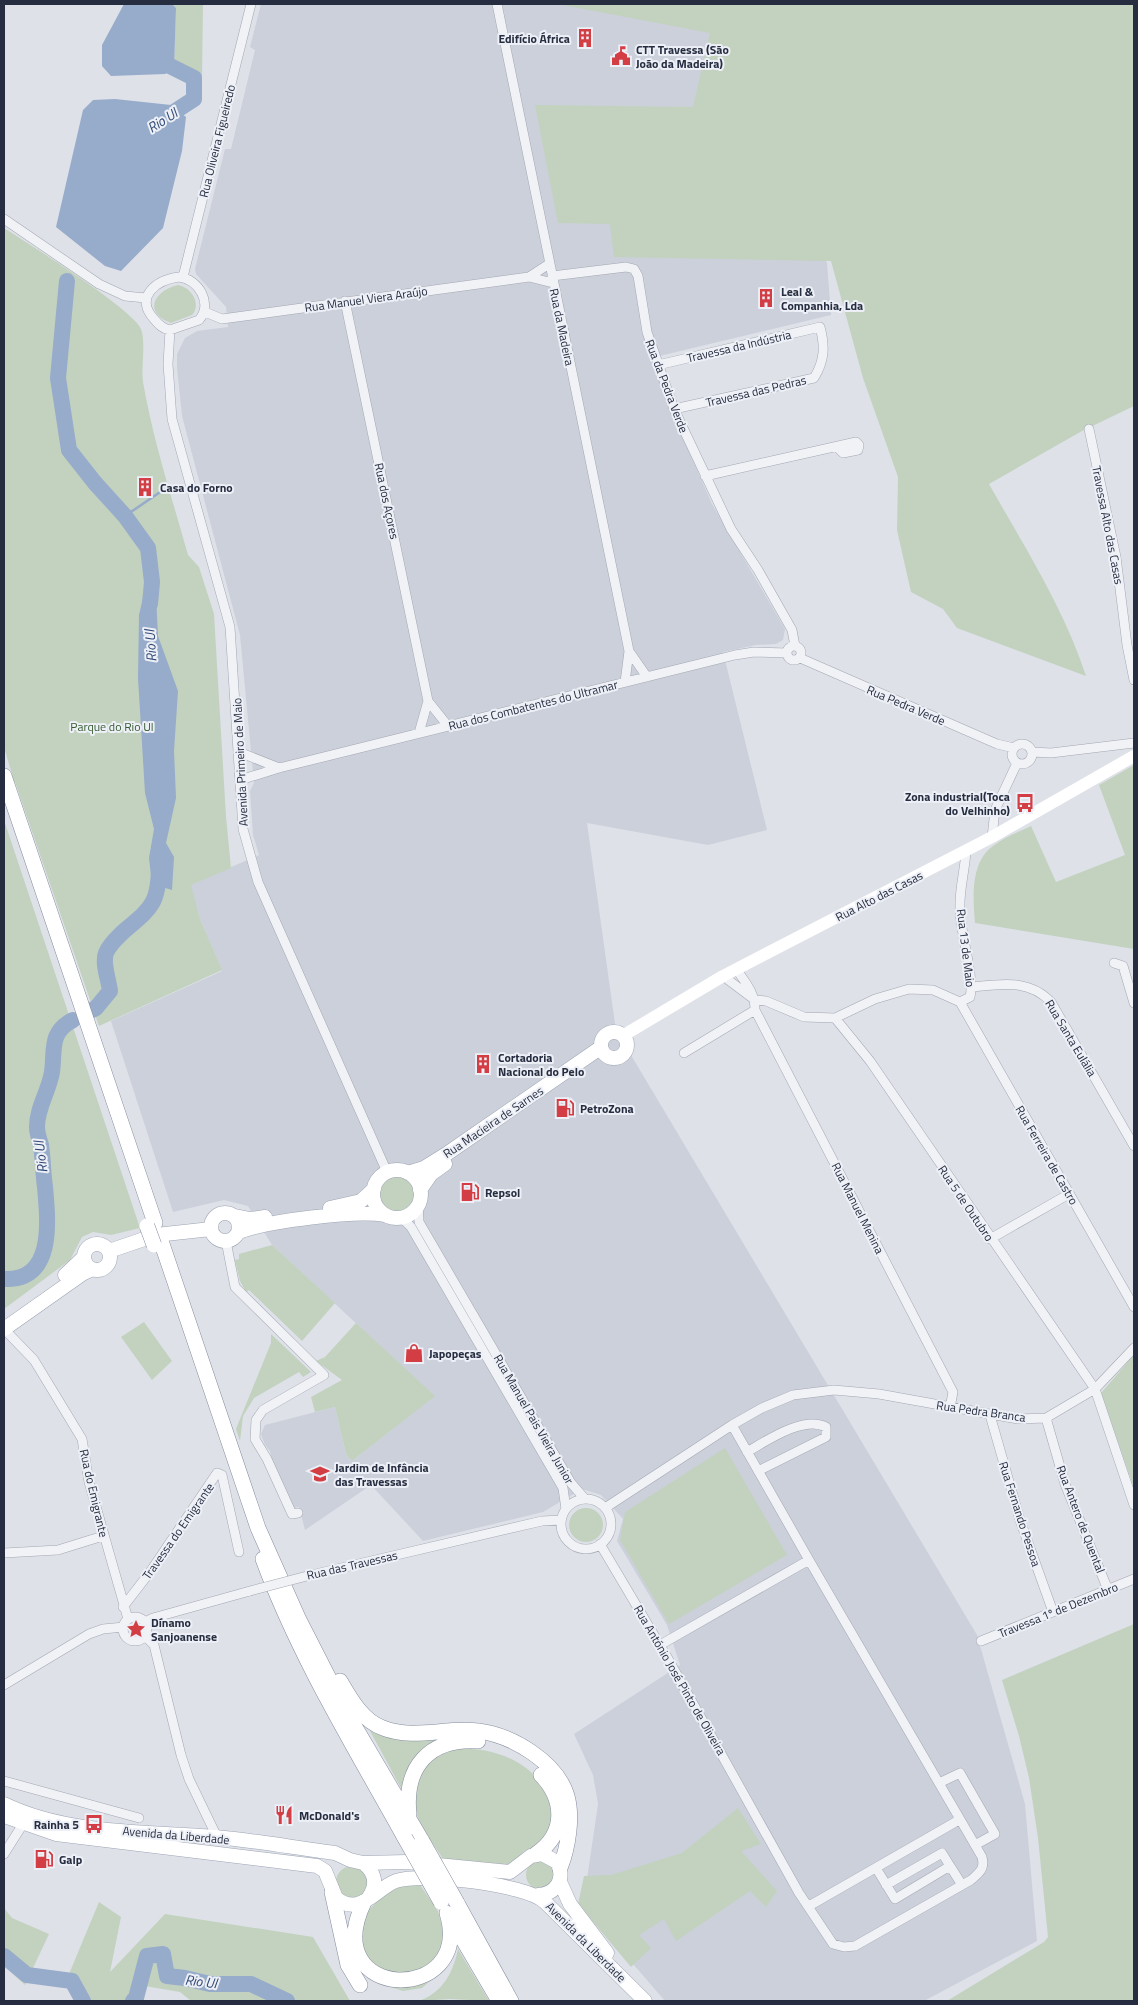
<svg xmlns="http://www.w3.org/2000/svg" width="1138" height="2005" font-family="'Titillium Web',sans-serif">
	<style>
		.built { fill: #ccd0da }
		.green { fill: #c2d2bf }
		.water { fill: #97abca }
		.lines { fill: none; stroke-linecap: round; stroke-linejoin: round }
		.stream { stroke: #97abca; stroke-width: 2.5 }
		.river { stroke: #97abca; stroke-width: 16 }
		.minor-casing { stroke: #a3a7b2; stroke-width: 10 }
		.primary-casing { stroke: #9da4b4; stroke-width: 15 }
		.trunk-casing { stroke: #858d9f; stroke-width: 16 }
		.minor { stroke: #f1f2f6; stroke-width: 9 }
		.secondary { stroke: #fff; stroke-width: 12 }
		.primary { stroke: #fff; stroke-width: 14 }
		.trunk { stroke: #fff; stroke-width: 15 }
		.minor-bridge-casing { stroke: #a3a7b2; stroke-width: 10; stroke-linecap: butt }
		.trunk-bridge-casing { stroke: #858d9f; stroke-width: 16; stroke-linecap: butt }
		.minor-bridge { stroke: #f1f2f6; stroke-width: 9 }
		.trunk-bridge { stroke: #fff; stroke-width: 15 }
		.labels { text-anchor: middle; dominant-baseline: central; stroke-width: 4; stroke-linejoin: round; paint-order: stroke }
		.poi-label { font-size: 12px; font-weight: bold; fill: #262d40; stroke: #edf0f6; text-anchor: start }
		.street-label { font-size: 12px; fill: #262d40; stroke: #edf0f6 }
		.park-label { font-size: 12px; fill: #375c33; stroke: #edf0f6 }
		.water-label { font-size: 14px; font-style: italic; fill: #2f4775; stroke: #edf0f6 }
	</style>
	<rect width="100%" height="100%" fill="#dee1e8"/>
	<path class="built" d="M261 4H709L716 27 827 263 831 315 651 358 661 387 712 504 785 629 783 640 776 644 756 645 723 652 767 830 708 845 587 823 615 1024 613 1025 977 1635 1025 1804 1037 1941 924 2001H665L583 1906 598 1804 593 1775 574 1734 680 1665 667 1625 617 1541 623 1519 601 1495 582 1489 543 1512 423 1541 371 1485 305 1530 299 1507 293 1508 273 1464 270 1451 265 1445 261 1434 265 1425 335 1407 346 1454 352 1461 434 1396 272 1245 248 1206 224 1200 173 1212 111 1021 222 971 200 919 190 885 259 855 253 835 250 791 254 783 240 635 182 416 177 368V354L185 338 197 331 228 327 226 307 196 274 195 269 225 149H231L255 50 250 47Z"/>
	<path class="green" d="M172 4H203L202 78 174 67 176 8Z
		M557 4H1134V406L1082 431 989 484C1024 546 1064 608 1086 676L957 628 943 609 911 592 897 530 898 477 863 378 831 261 614 257 610 224 558 223 535 105 693 107 710 33Z
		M4 228C26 242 134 310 141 329 146 342 141 367 143 382 153 440 172 498 188 555L199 567 214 614 226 817 231 868 191 885 200 919 222 970 99 1026 15 782 4 785V777L12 774 4 747Z
		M178 285C191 287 202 304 192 315L171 323C143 313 153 291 178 285Z
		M1134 765V949L975 923C973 899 970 862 993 846 1004 837 1019 832 1031 826L1056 882 1125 855 1099 785Z
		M4 820 140 1228 111 1235 93 1232 82 1237 70 1260 4 1309Z
		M380 1194a17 17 0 1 1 34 0a17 17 0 1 1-34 0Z
		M272 1245 335 1303 302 1341 249 1290 246 1292 240 1281 235 1260 239 1259V1254Z
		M144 1322 172 1361 152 1380 121 1337Z
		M356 1323 435 1396 352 1461 346 1454 335 1407 315 1412 311 1397 342 1380 316 1361 325 1357Z
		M271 1334 311 1372 303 1377 299 1372 254 1398 243 1416 240 1441 236 1429 271 1343Z
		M1134 1355V1488L1101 1393Z
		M725 1448 787 1555 669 1624 620 1540 625 1512Z
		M569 1525a17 17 0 1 1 34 0a17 17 0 1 1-34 0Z
		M1134 1624V2001H947L1044 1942 1048 1937 1038 1838 1029 1778 1019 1736 1002 1680Z
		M369 1729 458 1736 406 1776 401 1788Z
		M458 1749C495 1747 538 1763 550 1802 552 1809 552 1818 553 1826L537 1846 524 1851 512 1865 443 1859C434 1844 421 1829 416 1812 414 1807 416 1799 416 1793 419 1767 433 1755 458 1749Z
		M738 1808 761 1844 741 1851 777 1891 766 1907 750 1891 676 1941 664 1919 639 1935 651 1948 631 1967 578 1904 584 1876 611 1875 682 1853Z
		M526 1875a14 14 0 1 1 28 0a14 14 0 1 1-28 0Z
		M336 1882a16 16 0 1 1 32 0a16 16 0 1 1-32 0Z
		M418 1882 438 1911 445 1936 438 1974 422 1988 403 1991 384 1985 376 1980 361 1949 363 1916 388 1890Z
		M99 1902 121 1917 110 1972 165 1914 313 1937 350 2001H191L180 1992 133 1984 130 2001H88L77 1979 69 1974Z
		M4 1908 12 1918 49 1934 25 1985 4 1966Z
		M458 1949 489 2001 450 1999 419 2001C443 1992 453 1973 458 1949Z"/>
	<path class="water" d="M124 4H172L176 8 174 69 165 74 111 76 102 66V45Z
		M115 99 171 105 186 117 182 151 163 228 121 271 105 266 56 227 83 110 93 100Z
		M152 582 156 596 158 636 178 691 174 751 176 798 166 843 174 857 172 890 152 884 149 858 154 829 145 793 138 678 139 615 146 585Z"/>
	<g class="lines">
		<path class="stream" d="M125 516 169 486"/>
		<path class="river" d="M159 53 166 64 194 78V99L160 121
			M67 281 58 378 69 450 95 483 125 516 148 548 152 582 150 604
			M90 1011 96 1008 110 991C109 981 102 963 106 953 109 945 117 938 123 932 151 908 159 904 159 865
			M4 1279C55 1281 48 1221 45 1187 43 1173 43 1159 41 1145 39 1139 37 1133 37 1127 37 1107 49 1091 52 1072 55 1050 49 1032 73 1020
			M4 1956 27 1975 72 1981 83 2001
			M133 2001 136 1998 147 1956 163 1954 167 1976 185 1978 210 1984H251L287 2001"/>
		<g class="minor-casing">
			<path id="minor" d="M497 4 629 651 625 682
				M4 219 99 284 125 296 146 298
				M552 276 626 267 634 269 638 276 647 332 674 409 731 529 758 570 792 630 795 646
				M179 277C199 279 213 304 199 320L170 330C163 329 159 325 154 319 134 297 156 280 179 277Z
				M183 277 251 4
				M529 277 549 264
				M345 301 428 701 448 726
				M205 312 222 319 529 277 553 283
				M170 330 168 364 172 419 230 627 243 829 258 882 387 1172
				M658 365 820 327C825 346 825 360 814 378L674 409
				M1089 429 1116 557 1127 645 1134 680
				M705 476 856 442 859 445 858 450 843 453 837 447
				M787 653a7 7 0 1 1 14 0a7 7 0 1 1-14 0Z
				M629 651 647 677
				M800 658 997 744 1014 748
				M419 733 428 701
				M1012 754a10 10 0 1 1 20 0a10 10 0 1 1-20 0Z
				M239 752 279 768
				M1032 752 1051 753 1134 743
				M240 780 279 768 735 655 754 652 787 653
				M992 837 995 810 1017 763
				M1114 963 1123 966 1134 1003
				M736 969C746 983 755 993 755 1010L953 1392 950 1408
				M723 976 755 1000 766 1001 804 1017 835 1018 875 999 909 989 933 990 960 1002 970 997C975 978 960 933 960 909 959 890 965 870 966 851
				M973 987C1002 984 1029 979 1051 1002L1134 1146
				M960 1002 1134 1307
				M835 1018 870 1061 1095 1389 1134 1505
				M684 1053 755 1010
				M418 1204 419 1222 571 1483 585 1499
				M401 1217 411 1227 563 1488 566 1509
				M990 1239 1069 1194
				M226 1241 235 1287 324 1375 263 1410 256 1420 255 1439 267 1459 292 1514 298 1513
				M4 1329 34 1360 82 1439 89 1482 128 1619
				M990 1415 1020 1520 1053 1612
				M1046 1418 1065 1484 1108 1590
				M732 1425 809 1560
				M747 1452C766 1441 804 1415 826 1427V1437L758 1471
				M561 1524a25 25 0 1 1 50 0a25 25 0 1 1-50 0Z
				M605 1508 732 1425 762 1408 793 1395 834 1390 879 1394 1018 1419 1046 1418 1095 1389 1134 1348
				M600 1544 667 1657 799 1893 833 1944 844 1947 855 1946 971 1880C980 1872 985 1869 982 1857L809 1560 660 1645
				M4 1553 58 1550 103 1536
				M307 1576 542 1521 561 1520
				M123 1607 150 1572 217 1473 222 1475 239 1552
				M123 1629a12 12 0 1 1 24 0a12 12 0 1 1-24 0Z
				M145 1622 153 1618 250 1591
				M145 1636 154 1645 181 1755 189 1779 217 1837
				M981 1641 1134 1579
				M4 1685 89 1634 103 1629 124 1627
				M4 1781 139 1818
				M939 1783 960 1773 995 1834 975 1845
				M4 1854 23 1824
				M950 1866 962 1885
				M876 1868 895 1899 950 1866 942 1853 886 1885
				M809 1906 959 1820"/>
		</g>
		<g class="primary-casing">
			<path id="primary" d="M601 1045a13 13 0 1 1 26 0a13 13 0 1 1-26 0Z
				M373 1194a24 24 0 1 1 48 0a24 24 0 1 1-48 0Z
				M408 1173 424 1168 445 1155 600 1048
				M420 1190 431 1174 445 1164
				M330 1208 361 1201 374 1189
				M211 1227a14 14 0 1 1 28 0a14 14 0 1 1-28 0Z
				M235 1216 250 1219 265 1217
				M239 1232C267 1221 355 1210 385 1215
				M84 1257a13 13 0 1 1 26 0a13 13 0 1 1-26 0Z
				M109 1251 156 1235 211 1229
				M65 1275 84 1257
				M4 1329 82 1274 93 1269
				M4 1804C68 1835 145 1831 214 1837 254 1840 295 1848 335 1853L350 1860 363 1863 407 1862 510 1872 531 1856 542 1854 557 1862C566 1879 556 1894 538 1895
				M4 1816 56 1834 317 1866 325 1871 336 1898C342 1903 349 1906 357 1904 371 1901 382 1886 396 1881 422 1872 525 1884 545 1902L645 2001
				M363 1863C375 1872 378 1884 369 1897
				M560 1882 570 1904 607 1953"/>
		</g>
		<g class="trunk-casing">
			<path id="trunk" d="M4 776 155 1223
				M161 1241 258 1528 299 1620 345 1710 422 1841
				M263 1559C299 1657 354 1746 405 1838
				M340 1681C351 1700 363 1721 383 1728 414 1740 446 1727 478 1731 512 1735 557 1762 567 1796 573 1817 568 1848 560 1868
				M409 1814C404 1767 429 1738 478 1741
				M536 1854C566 1834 565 1800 541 1775
				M332 1892 348 1965 360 1985
				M364 1902C316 2003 475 2005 447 1913
				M457 1903 511 2001
				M452 1921 499 2001"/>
		</g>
		<use href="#minor" class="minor"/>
		<path class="secondary" d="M624 1035 723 976 992 837 1134 756"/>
		<use href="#primary" class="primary"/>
		<use href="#trunk" class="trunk"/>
		<g class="minor-bridge-casing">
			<path id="minor-bridge" d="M250 1591 307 1576"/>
		</g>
		<g class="trunk-bridge-casing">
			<path id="trunk-bridge" d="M147 1226 154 1245
				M405 1838 441 1902
				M422 1841 457 1903"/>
		</g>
		<use href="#minor-bridge" class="minor-bridge"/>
		<use href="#trunk-bridge" class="trunk-bridge"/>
	</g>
	<defs>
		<g id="building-bare" transform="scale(1.5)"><path d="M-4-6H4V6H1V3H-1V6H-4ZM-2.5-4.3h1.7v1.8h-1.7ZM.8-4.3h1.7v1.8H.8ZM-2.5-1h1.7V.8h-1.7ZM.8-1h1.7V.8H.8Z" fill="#d33d44" stroke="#edf0f6" stroke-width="2.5" paint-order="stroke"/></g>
		<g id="civic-bare" transform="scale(1.5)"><path d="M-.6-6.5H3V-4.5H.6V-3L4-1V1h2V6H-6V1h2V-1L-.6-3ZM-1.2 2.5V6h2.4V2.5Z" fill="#d33d44" stroke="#edf0f6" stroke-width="2.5" paint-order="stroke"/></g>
		<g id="bus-bare" transform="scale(1.5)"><path d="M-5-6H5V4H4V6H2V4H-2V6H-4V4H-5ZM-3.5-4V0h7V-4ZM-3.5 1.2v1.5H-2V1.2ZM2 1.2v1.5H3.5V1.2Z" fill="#d33d44" stroke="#edf0f6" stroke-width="2.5" paint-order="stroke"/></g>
		<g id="fuel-bare" transform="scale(1.5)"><path d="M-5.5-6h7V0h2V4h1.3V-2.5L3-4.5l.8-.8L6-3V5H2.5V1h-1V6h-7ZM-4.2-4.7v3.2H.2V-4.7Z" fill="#d33d44" stroke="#edf0f6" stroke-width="2.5" paint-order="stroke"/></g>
		<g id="shop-bare" transform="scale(1.5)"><path d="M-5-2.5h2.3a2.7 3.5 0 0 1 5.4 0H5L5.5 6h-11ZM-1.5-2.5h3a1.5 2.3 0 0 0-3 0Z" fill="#d33d44" stroke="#edf0f6" stroke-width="2.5" paint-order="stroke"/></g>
		<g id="school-bare" transform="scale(1.5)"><path d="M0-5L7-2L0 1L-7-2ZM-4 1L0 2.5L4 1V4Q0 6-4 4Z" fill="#d33d44" stroke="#edf0f6" stroke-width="2.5" paint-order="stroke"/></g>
		<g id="sight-bare" transform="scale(1.5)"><path d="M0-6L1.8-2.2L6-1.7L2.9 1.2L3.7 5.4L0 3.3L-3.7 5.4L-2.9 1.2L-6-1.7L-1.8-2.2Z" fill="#d33d44" stroke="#edf0f6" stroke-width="2.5" paint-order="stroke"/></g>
		<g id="restaurant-bare" transform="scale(1.5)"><path d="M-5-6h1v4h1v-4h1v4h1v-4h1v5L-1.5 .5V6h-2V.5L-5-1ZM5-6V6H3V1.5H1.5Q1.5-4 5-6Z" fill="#d33d44" stroke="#edf0f6" stroke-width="2.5" paint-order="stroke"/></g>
	</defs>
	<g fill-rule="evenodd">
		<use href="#building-bare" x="585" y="38"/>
		<use href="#civic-bare" x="621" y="56"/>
		<use href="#building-bare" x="766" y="298"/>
		<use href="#building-bare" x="145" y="487"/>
		<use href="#bus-bare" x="1025" y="803"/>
		<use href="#building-bare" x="483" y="1064"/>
		<use href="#fuel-bare" x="565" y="1108"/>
		<use href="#fuel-bare" x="470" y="1192"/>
		<use href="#shop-bare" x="414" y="1353"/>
		<use href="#school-bare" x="320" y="1474"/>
		<use href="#sight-bare" x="136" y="1629"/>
		<use href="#restaurant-bare" x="284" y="1815"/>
		<use href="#bus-bare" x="94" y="1824"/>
		<use href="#fuel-bare" x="44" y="1859"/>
	</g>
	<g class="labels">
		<g class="poi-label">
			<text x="570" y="38" text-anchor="end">Edifício África</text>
			<text x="636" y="49">CTT Travessa (São<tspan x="636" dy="14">João da Madeira)</tspan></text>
			<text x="781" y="291">Leal &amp;<tspan x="781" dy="14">Companhia, Lda</tspan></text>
			<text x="160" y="487">Casa do Forno</text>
			<text x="1010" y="796" text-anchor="end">Zona industrial(Toca<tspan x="1010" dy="14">do Velhinho)</tspan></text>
			<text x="498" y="1057">Cortadoria<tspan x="498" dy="14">Nacional do Pelo</tspan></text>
			<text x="580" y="1108">PetroZona</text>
			<text x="485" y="1192">Repsol</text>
			<text x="429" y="1353">Japopeças</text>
			<text x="335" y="1467">Jardim de Infância<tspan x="335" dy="14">das Travessas</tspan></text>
			<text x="151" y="1622">Dínamo<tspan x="151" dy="14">Sanjoanense</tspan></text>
			<text x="299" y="1815">McDonald's</text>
			<text x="79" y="1824" text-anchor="end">Rainha 5</text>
			<text x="59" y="1859">Galp</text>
		</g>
		<g class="street-label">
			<text transform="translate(217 141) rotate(-76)">Rua Oliveira Figueiredo</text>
			<text transform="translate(366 299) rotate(-8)">Rua Manuel Viera Araújo</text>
			<text transform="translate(562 327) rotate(78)">Rua da Madeira</text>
			<text transform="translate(739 346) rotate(-13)">Travessa da Indústria</text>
			<text transform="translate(667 386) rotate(69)">Rua da Pedra Verde</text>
			<text transform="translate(756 391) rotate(-13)">Travessa das Pedras</text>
			<text transform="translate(387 501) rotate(78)">Rua dos Açores</text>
			<text transform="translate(1108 525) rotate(79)">Travessa Alto das Casas</text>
			<text transform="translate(533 705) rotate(-14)">Rua dos Combatentes do Ultramar</text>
			<text transform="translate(906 705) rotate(23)">Rua Pedra Verde</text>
			<text transform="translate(240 762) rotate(-93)">Avenida Primeiro de Maio</text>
			<text transform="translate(879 896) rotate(-27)">Rua Alto das Casas</text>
			<text transform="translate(966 948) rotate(83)">Rua 13 de Maio</text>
			<text transform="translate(1071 1038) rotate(59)">Rua Santa Eulália</text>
			<text transform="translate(493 1122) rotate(-34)">Rua Macieira de Sarnes</text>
			<text transform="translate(1047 1155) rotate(60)">Rua Ferreira de Castro</text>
			<text transform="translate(966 1203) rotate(56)">Rua 5 de Outubro</text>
			<text transform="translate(858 1208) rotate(63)">Rua Manuel Menina</text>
			<text transform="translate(981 1411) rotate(8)">Rua Pedra Branca</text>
			<text transform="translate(534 1419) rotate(60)">Rua Manuel Pais Vieira Junior</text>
			<text transform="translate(94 1493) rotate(77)">Rua do Emigrante</text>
			<text transform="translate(1020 1514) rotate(72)">Rua Fernando Pessoa</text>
			<text transform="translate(1081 1519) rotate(69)">Rua Antero de Quental</text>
			<text transform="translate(178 1531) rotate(-55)">Travessa do Emigrante</text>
			<text transform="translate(352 1565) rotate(-13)">Rua das Travessas</text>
			<text transform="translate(1058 1610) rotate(-22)">Travessa 1º de Dezembro</text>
			<text transform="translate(680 1680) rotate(60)">Rua António José Pinto de Oliveira</text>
			<text transform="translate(176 1835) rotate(5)">Avenida da Liberdade</text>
			<text transform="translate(586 1942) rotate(45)">Avenida da Liberdade</text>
		</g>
		<g class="park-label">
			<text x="112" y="726">Parque do Rio Ul</text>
		</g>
		<g class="water-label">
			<text transform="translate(162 120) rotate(-33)">Rio Ul</text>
			<text transform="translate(150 646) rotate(-94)">Rio Ul</text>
			<text transform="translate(40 1157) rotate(-97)">Rio Ul</text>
			<text transform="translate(201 1981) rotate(7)">Rio Ul</text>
		</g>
	</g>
	<rect width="1138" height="2005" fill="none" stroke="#262d40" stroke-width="10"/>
</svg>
